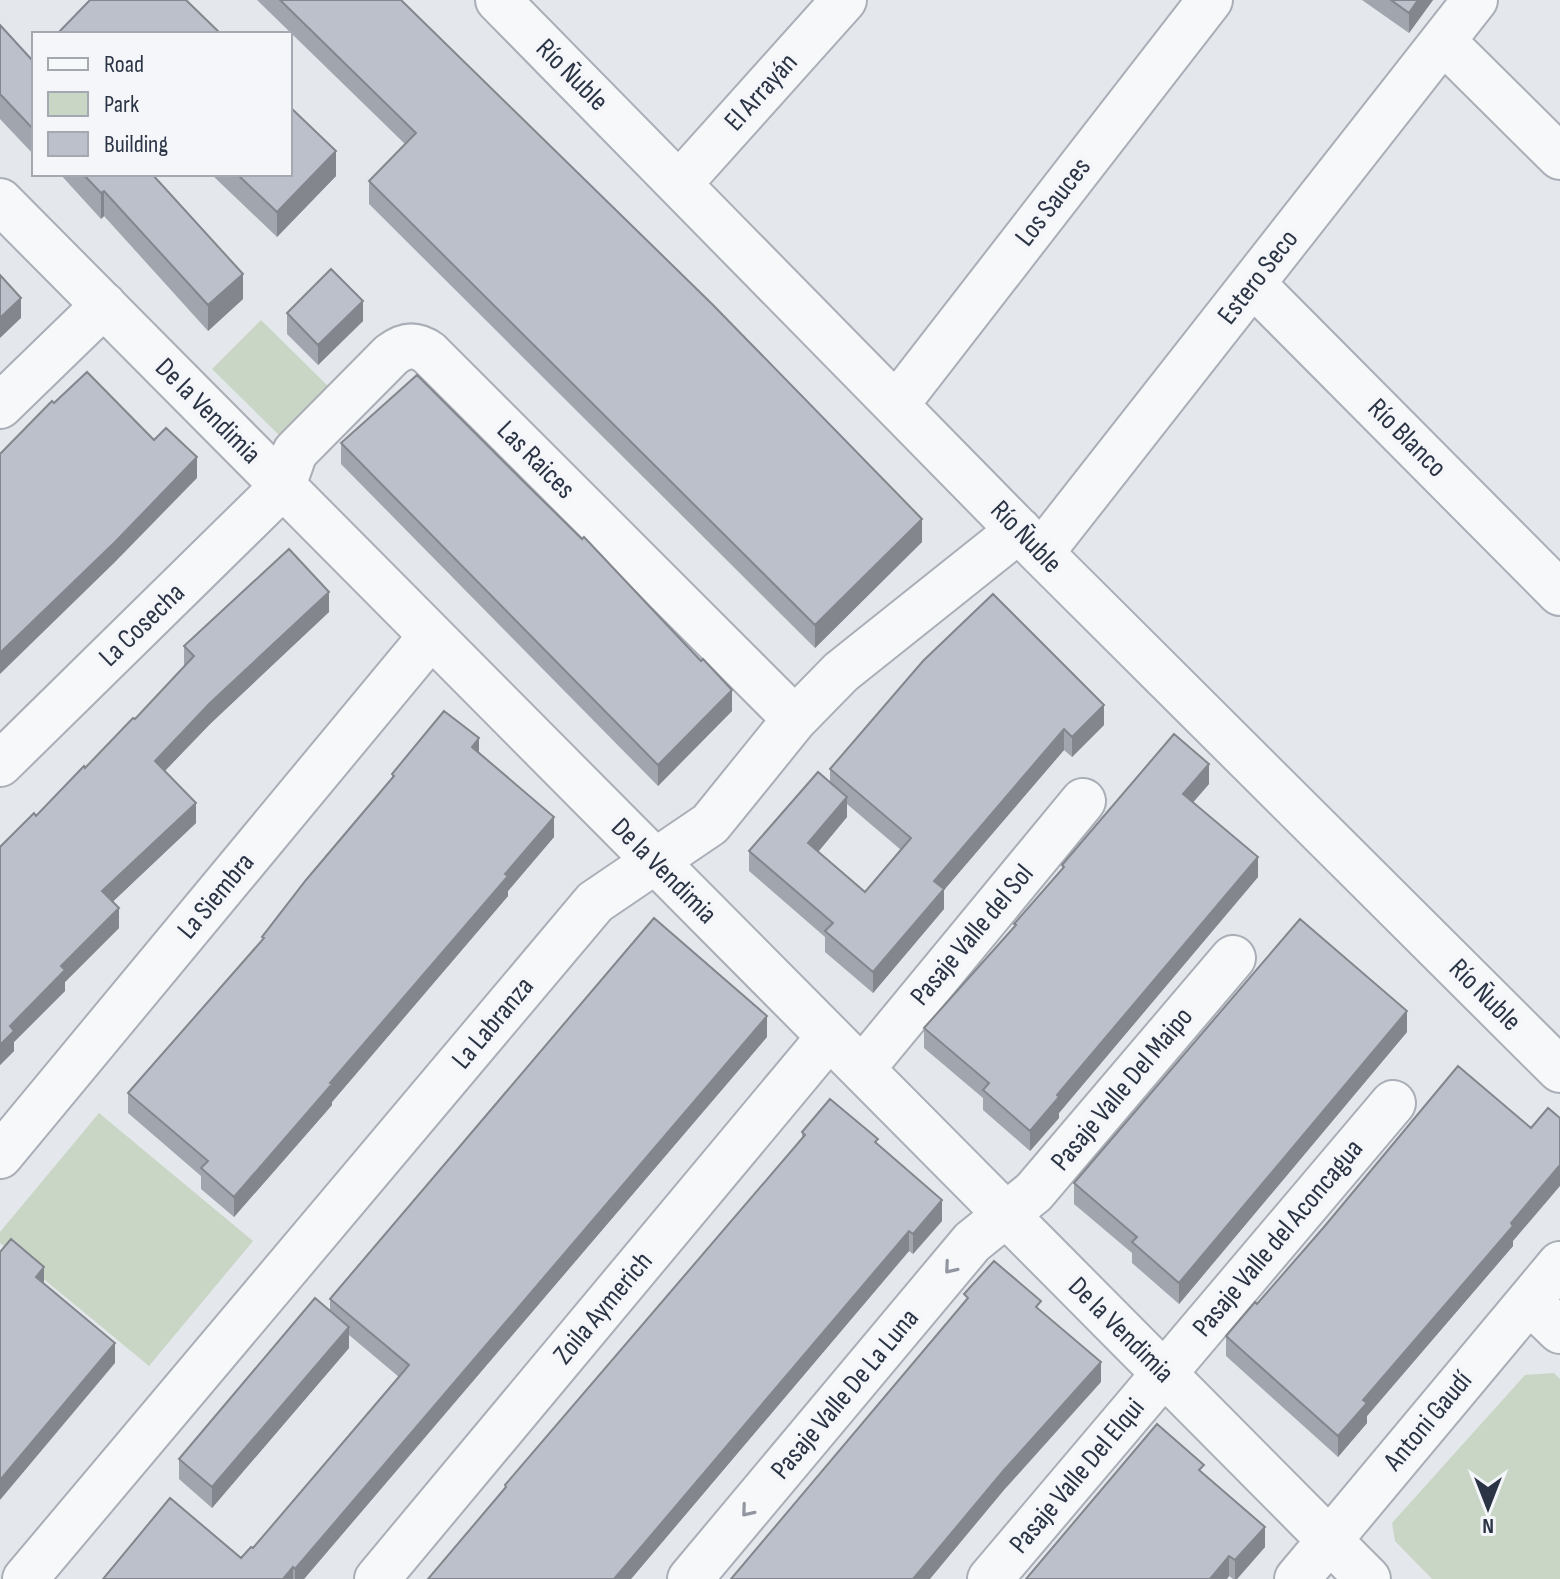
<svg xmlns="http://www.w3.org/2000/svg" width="1560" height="1579" font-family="'Sofia Sans Condensed',sans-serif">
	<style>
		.green { fill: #c9d6c5 }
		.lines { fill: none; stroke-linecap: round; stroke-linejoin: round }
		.minor-casing { stroke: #a9aeb7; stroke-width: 48 }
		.minor { stroke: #f7f8fa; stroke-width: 44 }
		.wall { fill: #a1a5ae; fill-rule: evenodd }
		.shaded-wall { fill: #83868d }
		.building { fill: #bbc0ca; stroke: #83868d; stroke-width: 2 }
		.oneway { stroke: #9196a0 }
		.labels { text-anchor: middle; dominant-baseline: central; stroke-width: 8; stroke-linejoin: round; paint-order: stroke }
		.street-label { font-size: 28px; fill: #2b3445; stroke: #f4f6f9 }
	</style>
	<rect width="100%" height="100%" fill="#e4e7ec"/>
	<path class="green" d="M261 320 329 387 280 436 212 369Z
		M99 1113 253 1241 149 1366 0 1243V1232Z
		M1554 1373 1560 1379V1579H1432L1395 1541 1392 1523 1525 1375Z"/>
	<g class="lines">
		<g class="minor-casing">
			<path id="minor" d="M498 0 1041 553 1560 1070
				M1443 41 1560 157
				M679 184 844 0
				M0 201 1368 1579
				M1253 284 1560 593
				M896 405 1210 0
				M0 406 104 305
				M1041 553 1475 0
				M0 764 283 486 295 452 391 355C404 345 415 343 429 353L795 719
				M862 1069 1083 801
				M0 1156 431 636
				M1529 1301 1560 1331
				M25 1579 595 902 710 824 795 719 841 672 1019 530
				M377 1579 829 1037
				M690 1579 972 1242 1034 1192 1233 958
				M990 1579 1393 1103
				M1297 1579 1560 1264"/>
		</g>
		<use href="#minor" class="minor"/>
	</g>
	<path class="wall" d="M257 0H401L922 542 815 648 369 204V181L405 144Z
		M1362 0H1433L1409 33Z
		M0 25 32 60 34 58V155L0 119Z
		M60 174H152L243 299 208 331 104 216 101 219Z
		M211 174H290L336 176 277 237Z
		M287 313 363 321 318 365 287 334Z
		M341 443 732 711 658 786 341 464Z
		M329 612 210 724 165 771 196 823 112 902 119 928 65 982V991L14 1042V1051L0 1065V847L36 816 135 719 184 666V646Z
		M923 661 1104 725 1072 757 1064 750 944 890V909L873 993 825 952V937L749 871V851L830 782V769ZM847 804 901 850 865 892 818 852 847 817Z
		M479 753 554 837 508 891V896L332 1102V1105L234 1217 201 1189V1176L128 1113V1093L262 940V937L392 779V774Z
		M1209 784 1193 802 1258 877 1059 1113V1118L1030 1151 983 1110V1098L924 1048V1028L1014 927V924L1062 870V865Z
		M1407 1032 1179 1304 1132 1263V1253L1074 1204V1183Z
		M767 1037 304 1579H103L241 1558 253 1548 399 1377 349 1335V1348L212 1508 179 1479V1459L330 1311V1299Z
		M802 1132 878 1145 942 1221 913 1254 909 1251 631 1579H428L505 1489V1485L802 1140Z
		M1513 1241V1246L1367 1416V1423L1338 1457 1226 1356V1336L1257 1304Z
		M1204 1475 1265 1547 1237 1579H1233L1229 1576 1227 1579H1026Z"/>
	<path class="shaded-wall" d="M1418 0H1433L1409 33V13Z
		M336 151V176L277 237V212Z
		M104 191V216L101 219V193Z
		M243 274V299L208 331V305Z
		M21 298V318L0 338V318Z
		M363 301V321L318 365V345Z
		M197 457V478L115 562 0 674V653Z
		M922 519V542L815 648V625Z
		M329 592V612L210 724 155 781V761L210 703Z
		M732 690V711L658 786V765Z
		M1104 705V725L1072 757V737Z
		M1064 729V750L944 890V909L873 993V972L934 881Z
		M479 738V759L472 747Z
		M1209 764V784L1183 814V794Z
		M847 797V817L808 864V843Z
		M196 803V823L102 912V891Z
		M554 817V837L508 891V896L332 1102V1105L234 1217V1197Z
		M1258 857V877L1059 1113V1118L1030 1151V1131L1057 1095Z
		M119 908V928L65 982V991L14 1042V1051L0 1065V1045L10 1026 61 966Z
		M1407 1011V1032L1179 1304V1283Z
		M767 1016V1037L304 1579H295V1569Z
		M1560 1165V1186L1513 1241V1246L1367 1416V1423L1338 1457V1436L1363 1400Z
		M942 1200V1221L913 1254V1234Z
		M909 1231V1251L631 1579H614Z
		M44 1267V1287L36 1277Z
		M349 1327V1348L212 1508V1487Z
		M115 1343V1363L0 1500V1480Z
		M1101 1362V1382L1004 1490 930 1579H913L1004 1470Z
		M1265 1527V1547L1237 1579H1235V1560Z
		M1229 1556V1576L1227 1579H1210Z
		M293 1567V1579H283Z"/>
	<path class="building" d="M90 0H186L221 34H57Z
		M280 0H401L712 304 922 519 815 625 369 181 416 133Z
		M1391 0H1418L1409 13Z
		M0 25 32 60 34 58V130L0 94Z
		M290 107 336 151 277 212 237 174H290Z
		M83 174H152L243 274 208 305 104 191 101 193Z
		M331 269 363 301 318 345 287 313Z
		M0 275 21 298 0 318Z
		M87 372 154 440 166 428 197 457 115 542 0 653V454L52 401 54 403Z
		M417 375 527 485 582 539 584 537 701 661 703 659 732 690 658 765 341 443Z
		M289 549 329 592 210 703 155 761 196 803 102 891 119 908 61 966 65 970 10 1026 14 1031 0 1045V847L34 813 36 816 84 766 85 768 133 718 135 719 194 656 184 646Z
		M993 594 1104 705 1072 737 1064 729 934 881 944 889 873 972 825 931 833 923 749 851 818 772 847 797 808 843 865 892 911 838 830 769 923 661Z
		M444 711 479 738 472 747 554 817 505 874 508 876 330 1083 332 1084 234 1197 201 1168 208 1161 128 1093 264 938 262 937 306 880 394 776 392 774Z
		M1174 734 1209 764 1183 794 1258 857 1057 1095 1059 1097 1030 1131 983 1090 989 1083 924 1028 1016 925 1014 924 1064 867 1062 865Z
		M654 918 767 1016 295 1569 293 1567 283 1579H103L170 1498 241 1558 251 1547 253 1548 404 1371 409 1365 330 1299Z
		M1300 919 1407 1011 1179 1283 1132 1242 1137 1237 1074 1183Z
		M1458 1066 1531 1128 1548 1108 1560 1118V1165L1511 1223 1513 1226 1363 1400 1367 1403 1338 1436 1226 1336 1255 1302 1257 1304 1324 1227Z
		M830 1099 878 1139 875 1142 942 1200 913 1234 909 1231 614 1579H428L506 1487 505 1485 805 1135 802 1132Z
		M11 1239 44 1267 36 1277 115 1343 0 1480V1252Z
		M994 1261 1041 1301 1036 1307 1101 1362 1004 1470 913 1579H731L968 1298 964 1294Z
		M315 1298 349 1327 212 1487 179 1459Z
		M1157 1424 1204 1465 1199 1470 1265 1527 1235 1560 1229 1556 1210 1579H1026Z"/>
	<defs><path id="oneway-chevron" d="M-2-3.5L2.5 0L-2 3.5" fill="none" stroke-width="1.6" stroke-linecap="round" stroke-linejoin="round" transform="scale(2)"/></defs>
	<g class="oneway">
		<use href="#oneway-chevron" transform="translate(950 1268) rotate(130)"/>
		<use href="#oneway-chevron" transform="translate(747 1511) rotate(130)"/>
	</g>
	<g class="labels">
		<g class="street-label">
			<text transform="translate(572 75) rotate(45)">Río Ñuble</text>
			<text transform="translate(761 92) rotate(-48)">El Arrayán</text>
			<text transform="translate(1053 202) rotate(-52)">Los Sauces</text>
			<text transform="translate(1258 277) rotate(-52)">Estero Seco</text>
			<text transform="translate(208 411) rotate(45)">De la Vendimia</text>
			<text transform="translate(1407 438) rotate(45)">Río Blanco</text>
			<text transform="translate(536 460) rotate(45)">Las Raices</text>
			<text transform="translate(1026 537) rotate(46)">Río Ñuble</text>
			<text transform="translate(142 625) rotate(-44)">La Cosecha</text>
			<text transform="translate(664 871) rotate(45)">De la Vendimia</text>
			<text transform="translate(216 896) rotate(-50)">La Siembra</text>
			<text transform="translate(972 935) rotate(-50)">Pasaje Valle del Sol</text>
			<text transform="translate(1485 995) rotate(45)">Río Ñuble</text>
			<text transform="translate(493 1023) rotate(-50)">La Labranza</text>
			<text transform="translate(1122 1089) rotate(-50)">Pasaje Valle Del Maipo</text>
			<text transform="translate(1278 1238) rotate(-50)">Pasaje Valle del Aconcagua</text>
			<text transform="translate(603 1308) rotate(-50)">Zoila Aymerich</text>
			<text transform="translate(1121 1330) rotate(45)">De la Vendimia</text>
			<text transform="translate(845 1394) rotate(-50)">Pasaje Valle De La Luna</text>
			<text transform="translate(1428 1421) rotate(-50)">Antoni Gaudí</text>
			<text transform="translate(1077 1476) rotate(-50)">Pasaje Valle Del Elqui</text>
		</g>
	</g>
	<rect x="32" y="32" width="260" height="144" fill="#f4f6f9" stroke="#a4a8b1" stroke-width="2"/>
	<rect x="48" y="58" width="40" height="12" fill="#f7f8fa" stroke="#a4a8b1" stroke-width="2"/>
	<text x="104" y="72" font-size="24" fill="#2b3445">Road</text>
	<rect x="48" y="92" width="40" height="24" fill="#c9d6c5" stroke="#a4a8b1" stroke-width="2"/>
	<text x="104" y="112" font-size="24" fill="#2b3445">Park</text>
	<rect x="48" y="132" width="40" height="24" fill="#bbc0ca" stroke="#a4a8b1" stroke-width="2"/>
	<text x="104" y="152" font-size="24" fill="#2b3445">Building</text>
	<g transform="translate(1488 1507) rotate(180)" stroke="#f4f6f9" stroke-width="6" paint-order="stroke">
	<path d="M0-6L14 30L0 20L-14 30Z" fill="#2b3445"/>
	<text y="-12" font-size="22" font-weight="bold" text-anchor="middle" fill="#2b3445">N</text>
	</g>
</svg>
